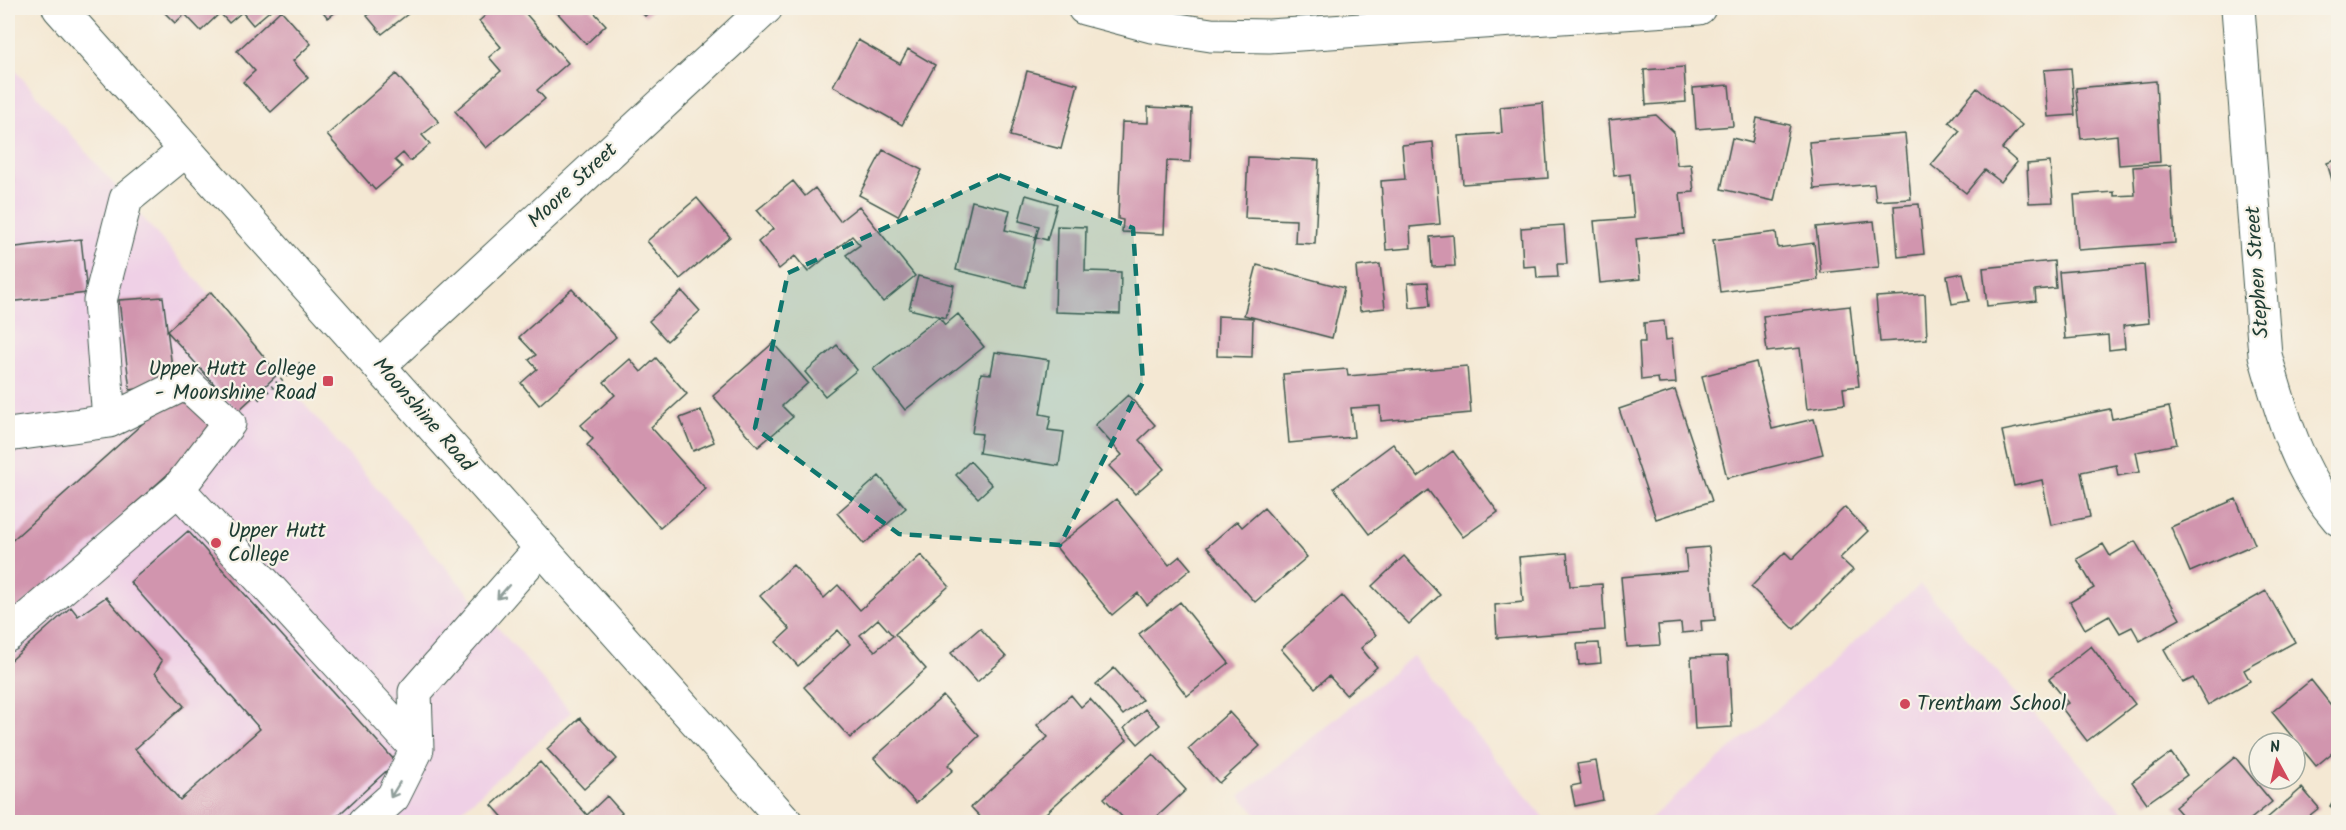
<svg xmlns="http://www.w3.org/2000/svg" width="2346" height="830" font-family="Kalam,sans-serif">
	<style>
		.built { fill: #efd0e6 }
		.building { fill: #d195ae; fill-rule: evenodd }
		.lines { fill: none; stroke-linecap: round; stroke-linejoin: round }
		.minor-casing { stroke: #3f574c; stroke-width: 35 }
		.path { stroke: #3f574c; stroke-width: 4; stroke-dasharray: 1.5 4.5; stroke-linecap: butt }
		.minor { stroke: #fff; stroke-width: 33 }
		.oneway { stroke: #8f9e9a }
		.marked { fill: #0f766e; fill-opacity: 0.2; stroke: #0f766e; stroke-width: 4.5; stroke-dasharray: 12 8; stroke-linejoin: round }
		.poi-dot { fill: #d1495b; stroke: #f7f3e8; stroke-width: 2 }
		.labels { text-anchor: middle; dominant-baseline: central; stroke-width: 4.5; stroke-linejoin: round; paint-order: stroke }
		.street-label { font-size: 21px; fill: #1f3d34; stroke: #f7f3e8 }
		.poi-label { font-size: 21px; fill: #1f3d34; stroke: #f7f3e8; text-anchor: start }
	</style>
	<rect width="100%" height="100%" fill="#f7f3e8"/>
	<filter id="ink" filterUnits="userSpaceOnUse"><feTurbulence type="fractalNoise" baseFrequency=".0167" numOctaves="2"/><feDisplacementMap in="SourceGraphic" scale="12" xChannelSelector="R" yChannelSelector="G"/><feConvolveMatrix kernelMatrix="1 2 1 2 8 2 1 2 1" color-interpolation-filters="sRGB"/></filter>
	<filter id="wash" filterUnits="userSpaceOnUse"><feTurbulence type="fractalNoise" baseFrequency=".008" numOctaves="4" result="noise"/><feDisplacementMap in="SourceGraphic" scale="24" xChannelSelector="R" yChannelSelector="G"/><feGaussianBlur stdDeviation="1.35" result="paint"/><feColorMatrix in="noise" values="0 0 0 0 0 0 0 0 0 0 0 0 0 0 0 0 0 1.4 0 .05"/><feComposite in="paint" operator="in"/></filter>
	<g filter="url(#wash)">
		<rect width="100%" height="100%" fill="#f4e8d3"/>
		<path class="built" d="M8 62 571 712 449 822H8Z
			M1920 585 2132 822H1646Z
			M1413 656 1547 822H1263L1240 796Z"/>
		<g id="blocks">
			<path class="building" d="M160 8H273L253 25 242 12 229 23 220 13 201 31 185 14 175 23Z
				M320 8H341L328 18Z
				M378 8H411L413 10 382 34 367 16Z
				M494 8H521L568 63 537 90 545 99 486 148 455 111 501 71 489 57 501 47 479 21Z
				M553 8H593L591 9 606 25 586 44Z
				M637 8H654L645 16Z
				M281 10 311 44 293 61 308 78 271 112 243 82 255 71 237 51Z
				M858 40 900 64 908 49 935 65 902 125 833 86Z
				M1684 67 1686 102 1646 105 1644 70Z
				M2071 68 2075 115 2048 117 2044 70Z
				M1027 71 1078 84 1061 149 1010 136Z
				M396 74 439 122 422 135 430 144 410 161 403 153 395 160 402 167 375 190 327 135Z
				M2156 81 2160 162 2119 165 2117 135 2081 139 2076 88Z
				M1729 85 1733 126 1696 129 1693 88Z
				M1977 88 2022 125 2002 149 2017 162 2001 182 1985 170 1966 193 1931 165 1960 131 1949 122Z
				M1543 103 1548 178 1463 184 1459 136 1502 133 1500 107Z
				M1148 107 1192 109 1190 162 1167 161 1164 234 1122 232 1123 220 1118 219 1122 122 1148 123Z
				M1656 115 1674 132 1677 165 1691 164 1694 192 1680 193 1684 234 1636 239 1640 279 1600 283 1594 221 1634 218 1630 174 1614 176 1609 120Z
				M1757 118 1790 125 1774 201 1721 189 1732 138 1752 143Z
				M1905 134 1911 199 1876 201 1874 184 1814 189 1809 142Z
				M8 136 14 183 8 184Z
				M1433 142 1440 224 1410 227 1411 248 1386 250 1381 181 1405 179 1402 145Z
				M883 150 922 170 898 216 859 195Z
				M1248 157 1319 160 1315 244 1295 243 1296 220 1245 218Z
				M2338 159V200L2327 163Z
				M2050 162 2053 202 2029 203 2027 164Z
				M2171 165 2175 243 2078 250 2074 195 2114 192V196L2135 195 2133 167Z
				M793 181 805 196 815 188 840 221 859 206 915 276 883 302 846 255 860 245 852 236 808 272 795 256 779 269 758 242 773 229 757 210Z
				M1026 195 1057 204 1047 240 1036 237 1039 226 1019 221Z
				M697 198 730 237 680 279 647 241Z
				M972 201 1010 210 1005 230 1036 237 1025 287 956 270Z
				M1919 204 1924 254 1898 257 1894 206Z
				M1874 221 1879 267 1821 273 1816 227Z
				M1564 225 1567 264H1557L1558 277 1537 278 1536 266 1523 267 1521 228Z
				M1057 226 1086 227 1085 271 1121 272 1120 314 1055 312Z
				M1776 232 1778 248 1814 243 1818 280 1720 292 1713 240Z
				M1453 235 1455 266 1432 267 1430 237Z
				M81 239 87 293 8 302V248Z
				M2054 261 2056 288 2035 290 2036 301 1987 306 1983 268Z
				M1380 264 1385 308 1360 311 1356 267Z
				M1257 265 1344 288 1332 338 1244 315Z
				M2144 265 2149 323 2123 326 2125 348 2109 350 2108 335 2065 339 2059 272Z
				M1963 273 1969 301 1952 304 1947 276Z
				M918 276 954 285 946 318 909 309Z
				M1428 282 1430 306 1410 308 1408 283Z
				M572 289 616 337 539 405 521 383 537 369 529 360 536 355 519 337Z
				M682 291 700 311 667 341 649 321Z
				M211 292 278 374 238 411 167 331Z
				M1925 294 1927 339 1880 342 1876 297Z
				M163 297 174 383 130 390 119 300Z
				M1850 306 1859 386 1843 388 1845 404 1807 409 1800 348 1767 352 1763 316Z
				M958 314 984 347 905 410 873 369 939 317 945 325Z
				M1218 316 1253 318 1252 357 1217 356Z
				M1664 321 1666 340 1672 339 1676 383 1659 384 1658 378 1641 380 1639 342H1645L1644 323Z
				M8 329 13 366 8 367Z
				M773 343 808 383 782 406 793 417 758 447 713 396Z
				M837 345 857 370 825 396 805 372Z
				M995 352 1049 360 1040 414 1051 416 1048 430 1064 432 1059 466 979 453 982 434 972 433 981 373 991 374Z
				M656 358 687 394 651 427 706 489 660 528 587 445 593 439 581 425 615 395 604 382 630 359 641 372Z
				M1756 362 1772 429 1814 419 1823 454 1727 478 1702 376Z
				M1467 366 1471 413 1381 421 1380 406 1351 408 1354 437 1289 443 1283 374 1347 369 1348 376Z
				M181 389 219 428 45 585 8 616V544Z
				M1675 390 1712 501 1656 519 1619 409Z
				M1128 395 1155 425 1139 440 1164 469 1135 494 1109 466 1122 455 1095 425Z
				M2169 407 2177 444 2136 452 2140 472 2118 476 2116 465 2081 472 2090 517 2051 525 2042 480 2014 486 2002 431 2110 409 2112 419Z
				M701 410 714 442 693 451 680 418Z
				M1393 444 1418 477 1453 451 1498 512 1463 537 1428 490 1369 534 1334 488Z
				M970 461 992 485 978 498 956 475Z
				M879 476 906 508 864 544 837 513Z
				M1116 499 1169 565 1180 556 1191 569 1147 605 1138 593 1112 615 1056 547Z
				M2236 499 2255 544 2190 572 2171 527Z
				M1845 507 1868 531 1840 558 1853 570 1794 629 1751 587 1785 552 1792 559Z
				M1264 508 1307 557 1255 602 1207 547 1237 521 1242 527Z
				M188 531 396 762 331 822H8V663L71 607 78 616 106 597 162 661 155 673 184 706 135 749 180 800 260 729 130 582Z
				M2135 541 2180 619 2140 641 2132 627 2120 633 2109 615 2085 629 2070 602 2094 588 2077 559 2103 544 2110 556Z
				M1709 547 1715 620 1701 621 1702 631 1682 633 1681 623 1658 625 1660 645 1627 647 1621 577 1687 571 1685 549Z
				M1567 553 1570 586 1602 584 1605 630 1497 638 1495 605 1523 602 1519 557Z
				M921 555 949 586 895 634 926 669 850 738 804 687 850 644 838 630 798 666 776 642 790 629 760 596 793 565 824 598 838 585 860 610ZM878 619 893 636 875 651 860 635Z
				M1404 556 1440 595 1409 624 1372 586Z
				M2266 591 2295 642 2244 670 2250 681 2208 705 2193 678 2183 683 2164 649Z
				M1342 596 1376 635 1361 648 1377 667 1346 695 1329 676 1315 688 1281 649Z
				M1180 602 1229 663 1187 696 1139 634Z
				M980 628 1006 657 977 682 951 653Z
				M1599 643 1601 663 1579 665 1577 644Z
				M2091 646 2135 704 2087 741 2061 707 2068 703 2049 679Z
				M1728 656 1732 727 1695 729 1691 657Z
				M1114 668 1142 700 1123 715 1096 684Z
				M2311 680 2338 714V748L2316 766 2272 712Z
				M1071 695 1081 707 1090 699 1127 740 1036 822H985L971 807 1048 737 1037 725Z
				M943 696 979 736 948 765 953 770 916 803 874 758Z
				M1145 709 1160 725 1138 744 1124 728Z
				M1229 712 1260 746 1219 783 1188 749Z
				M580 718 617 759 584 789 547 749Z
				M2171 753 2187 775 2147 803 2132 782Z
				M1153 754 1186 790 1151 822H1127L1104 798Z
				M2235 757 2272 802 2247 822H2188L2175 807Z
				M1596 761 1603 800 1575 806 1571 786 1581 784 1577 764Z
				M540 762 587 815 607 796 622 813 612 822H507L492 805Z
				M2302 788 2319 808 2301 822H2267L2265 820Z
				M2338 793V812L2330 806Z"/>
		</g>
	</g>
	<g filter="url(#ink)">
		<use href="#blocks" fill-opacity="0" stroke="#3f574c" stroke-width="1.5"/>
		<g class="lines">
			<g class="minor-casing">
				<path id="minor" d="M59 8 786 822
					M1084 8 1152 26 1211 35 1269 36 1699 8
					M2238 8 2265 355C2281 412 2298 473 2338 519
					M186 150 126 199 100 301 109 421 186 383 229 423 178 489 417 749
					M380 365 766 8
					M8 435 109 421
					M8 635 178 489
					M365 822 393 797 417 749 415 692 541 548"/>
			</g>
			<path class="path" d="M258 399 301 363"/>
			<use href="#minor" class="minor"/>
		</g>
		<defs><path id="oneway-shaft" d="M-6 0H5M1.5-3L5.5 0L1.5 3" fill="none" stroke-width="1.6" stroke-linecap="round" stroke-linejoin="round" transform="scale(1.5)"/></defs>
		<g class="oneway">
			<use href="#oneway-shaft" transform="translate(503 592) rotate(131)"/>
			<use href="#oneway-shaft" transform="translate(395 790) rotate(121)"/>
		</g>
	</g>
	<path class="marked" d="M999 175 1133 228 1143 382 1060 545 899 534 755 428 788 273Z"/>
	<g class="poi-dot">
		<rect x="322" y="375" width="12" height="12" rx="3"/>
		<circle cx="216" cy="543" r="6"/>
		<circle cx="1905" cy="704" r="6"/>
	</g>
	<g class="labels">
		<g class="street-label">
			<text transform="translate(573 186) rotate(-43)">Moore Street</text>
			<text transform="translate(2258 272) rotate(-94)">Stephen Street</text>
			<text transform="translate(423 415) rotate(49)">Moonshine Road</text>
		</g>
		<g class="poi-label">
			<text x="316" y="369" text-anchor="end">Upper Hutt College<tspan x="316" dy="24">- Moonshine Road</tspan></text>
			<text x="228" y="531">Upper Hutt<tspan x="228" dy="24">College</tspan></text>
			<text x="1917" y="704">Trentham School</text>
		</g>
	</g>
	<rect width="2346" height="830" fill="none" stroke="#f7f3e8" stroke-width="30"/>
	<g transform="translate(2277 761) rotate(352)"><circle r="28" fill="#f7f3e8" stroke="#a1aaa0" stroke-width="1.5"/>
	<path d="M0-4.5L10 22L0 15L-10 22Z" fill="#d1495b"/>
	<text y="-9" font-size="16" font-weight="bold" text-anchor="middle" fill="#1f3d34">N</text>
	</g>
</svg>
